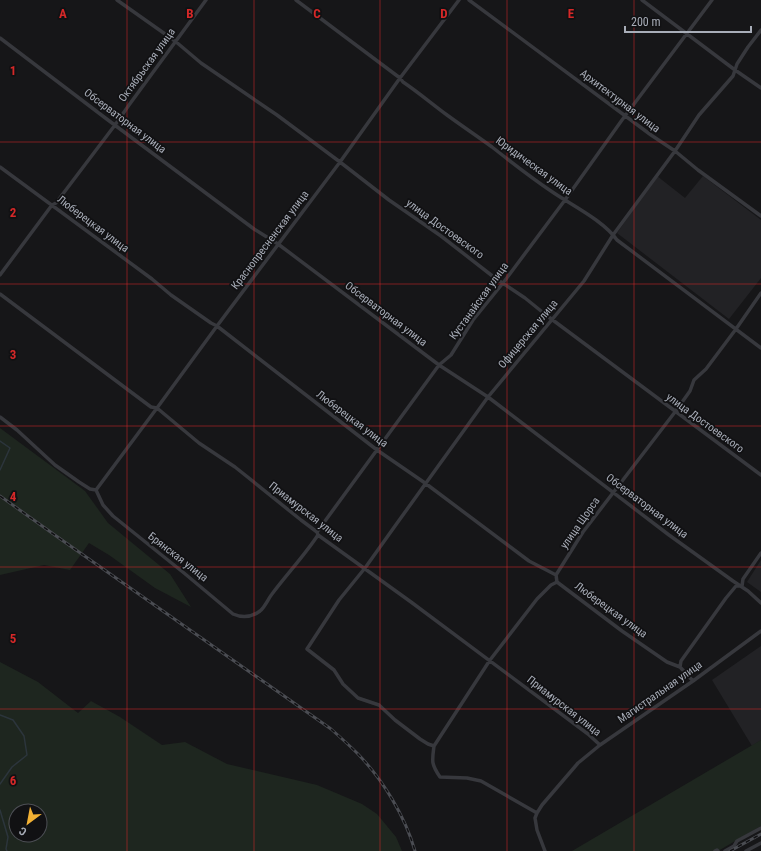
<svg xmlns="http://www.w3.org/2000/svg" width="761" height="851" font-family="'Roboto Condensed',sans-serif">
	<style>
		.built { fill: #222225 }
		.green { fill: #1e261f; fill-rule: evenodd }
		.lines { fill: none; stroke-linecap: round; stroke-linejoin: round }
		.stream { stroke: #2c353c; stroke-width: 1.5 }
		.street { stroke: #37383d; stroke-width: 3.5 }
		.rail-casing { stroke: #4a4c52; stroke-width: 3 }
		.rail { stroke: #111113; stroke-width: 1.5; stroke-dasharray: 4.5; stroke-linecap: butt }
		.grid { fill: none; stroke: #d62828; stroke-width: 1; stroke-opacity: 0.55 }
		.labels { text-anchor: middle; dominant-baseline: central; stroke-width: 3.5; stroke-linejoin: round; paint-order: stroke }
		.street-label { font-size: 11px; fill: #a8adb8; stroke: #111113 }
		.grid-label { font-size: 13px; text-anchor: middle; font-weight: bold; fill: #d62828; stroke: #111113; stroke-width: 3.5; stroke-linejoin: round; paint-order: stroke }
	</style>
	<rect width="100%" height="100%" fill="#161618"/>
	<path class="built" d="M657 176 685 198 703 176 761 220V278L729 319 617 233Z
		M761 560V592L747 582Z
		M761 646V740L752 746 712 680Z"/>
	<path class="green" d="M0 428 85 491 108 523 170 574 191 607 155 588 109 555 89 543 70 570 44 565 0 575Z
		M0 662 38 682 78 713 91 701 120 717 162 745 185 742 227 764 317 785 362 804 377 814 396 837 402 851H0ZM16 811H40V835H16Z
		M761 740V826L718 851H572Z"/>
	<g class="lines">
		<path class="stream" d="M0 441 10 448 0 470
			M0 715 13 720 24 736 27 755 12 767 0 784
			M0 810 8 837 6 849 7 851"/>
		<path class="street" d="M117 0 175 41 201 63 277 115 340 162 389 200 441 236 495 278 525 298 546 315 761 475
			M296 0 400 78 403 82C418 92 432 104 447 115 462 126 477 136 492 147 511 162 530 177 551 191 571 205 603 220 617 240L761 348
			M469 0 651 135 675 151 698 170 761 216
			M642 0 735 70 761 88
			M0 38 108 120 254 229 278 244 439 365 488 397 669 535 733 581 748 591 761 603
			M0 167 152 279 171 295 211 323 217 326 377 450 425 483 529 561 556 575 557 582 622 631 667 662 680 667 693 681
			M0 275 52 205 56 203 115 125 129 105 206 0
			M0 294 151 407 157 408 199 443 235 467 301 520 317 532 318 535 411 602 588 734 600 745
			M0 417 17 430 55 465 79 482 90 489 96 490
			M96 490 103 505 113 516 184 573 233 614C242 618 252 617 260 611 265 607 268 599 272 594 287 574 304 556 318 535L317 532 439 365 451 355 473 320 503 283 565 200 622 120 712 0
			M96 490 157 408 217 326 340 162 400 78 459 0
			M680 667 681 661 726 598 736 586H742L743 579 761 553
			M434 746 428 744 420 739 395 720 379 705 358 698 343 684 334 670 307 649 339 600 365 568 395 526 488 397 584 281 613 235 675 151 699 115 733 76 737 64 748 47 761 30
			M537 813 481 781 467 778 440 777C431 764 432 761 434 746L490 660 537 599 551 585 557 582 556 575 583 532 675 412 690 391 694 380 706 369 736 329 761 293
			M545 851 537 830 535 818 537 813 542 805 578 763 600 745 693 681 761 631
			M715 851 717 850 718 851
			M725 851 734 846 737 841 761 828
			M746 851 761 843"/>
		<g class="rail-casing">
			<path id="rail" d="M0 496 59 538 331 729C340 737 349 745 358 754 383 780 405 816 415 851
				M730 851 761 834"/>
		</g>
		<use href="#rail" class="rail"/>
	</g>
	<path class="grid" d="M127 0V851M254 0V851M380 0V851M507 0V851M634 0V851M0 142H761M0 284H761M0 426H761M0 567H761M0 709H761"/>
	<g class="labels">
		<g class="street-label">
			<text transform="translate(147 65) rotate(-54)">Октябрьская улица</text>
			<text transform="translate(620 101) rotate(37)">Архитектурная улица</text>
			<text transform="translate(125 121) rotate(37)">Обсерваторная улица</text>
			<text transform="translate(534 166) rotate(36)">Юридическая улица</text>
			<text transform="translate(93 224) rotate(37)">Люберецкая улица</text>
			<text transform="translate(445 229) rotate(36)">улица Достоевского</text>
			<text transform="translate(270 240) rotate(-53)">Краснопресненская улица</text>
			<text transform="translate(479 301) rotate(-54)">Кустанайская улица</text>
			<text transform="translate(386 314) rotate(37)">Обсерваторная улица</text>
			<text transform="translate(528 334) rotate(-50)">Офицерская улица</text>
			<text transform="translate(352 419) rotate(37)">Люберецкая улица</text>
			<text transform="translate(705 423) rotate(36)">улица Достоевского</text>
			<text transform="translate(647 506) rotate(37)">Обсерваторная улица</text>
			<text transform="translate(306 512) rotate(38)">Приамурская улица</text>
			<text transform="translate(580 523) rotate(-55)">улица Щорса</text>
			<text transform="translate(178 557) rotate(38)">Брянская улица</text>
			<text transform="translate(611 610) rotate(36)">Люберецкая улица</text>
			<text transform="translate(660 692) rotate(-35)">Магистральная улица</text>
			<text transform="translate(564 706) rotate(38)">Приамурская улица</text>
		</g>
	</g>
	<g class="grid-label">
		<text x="63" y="18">A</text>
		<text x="190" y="18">B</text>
		<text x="317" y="18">C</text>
		<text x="444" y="18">D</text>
		<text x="571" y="18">E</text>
		<text x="13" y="75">1</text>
		<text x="13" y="217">2</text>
		<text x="13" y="359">3</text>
		<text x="13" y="501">4</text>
		<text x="13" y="643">5</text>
		<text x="13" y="785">6</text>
	</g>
	<g transform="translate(28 823) rotate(212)"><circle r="19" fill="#111113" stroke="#4d4f55"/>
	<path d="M0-3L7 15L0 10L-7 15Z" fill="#f2b134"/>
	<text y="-6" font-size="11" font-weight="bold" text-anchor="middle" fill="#a8adb8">С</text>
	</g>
	<path d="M625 26v6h126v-6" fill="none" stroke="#a8adb8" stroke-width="2"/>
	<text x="631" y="26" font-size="12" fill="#a8adb8" stroke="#111113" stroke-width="3" paint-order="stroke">200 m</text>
</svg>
